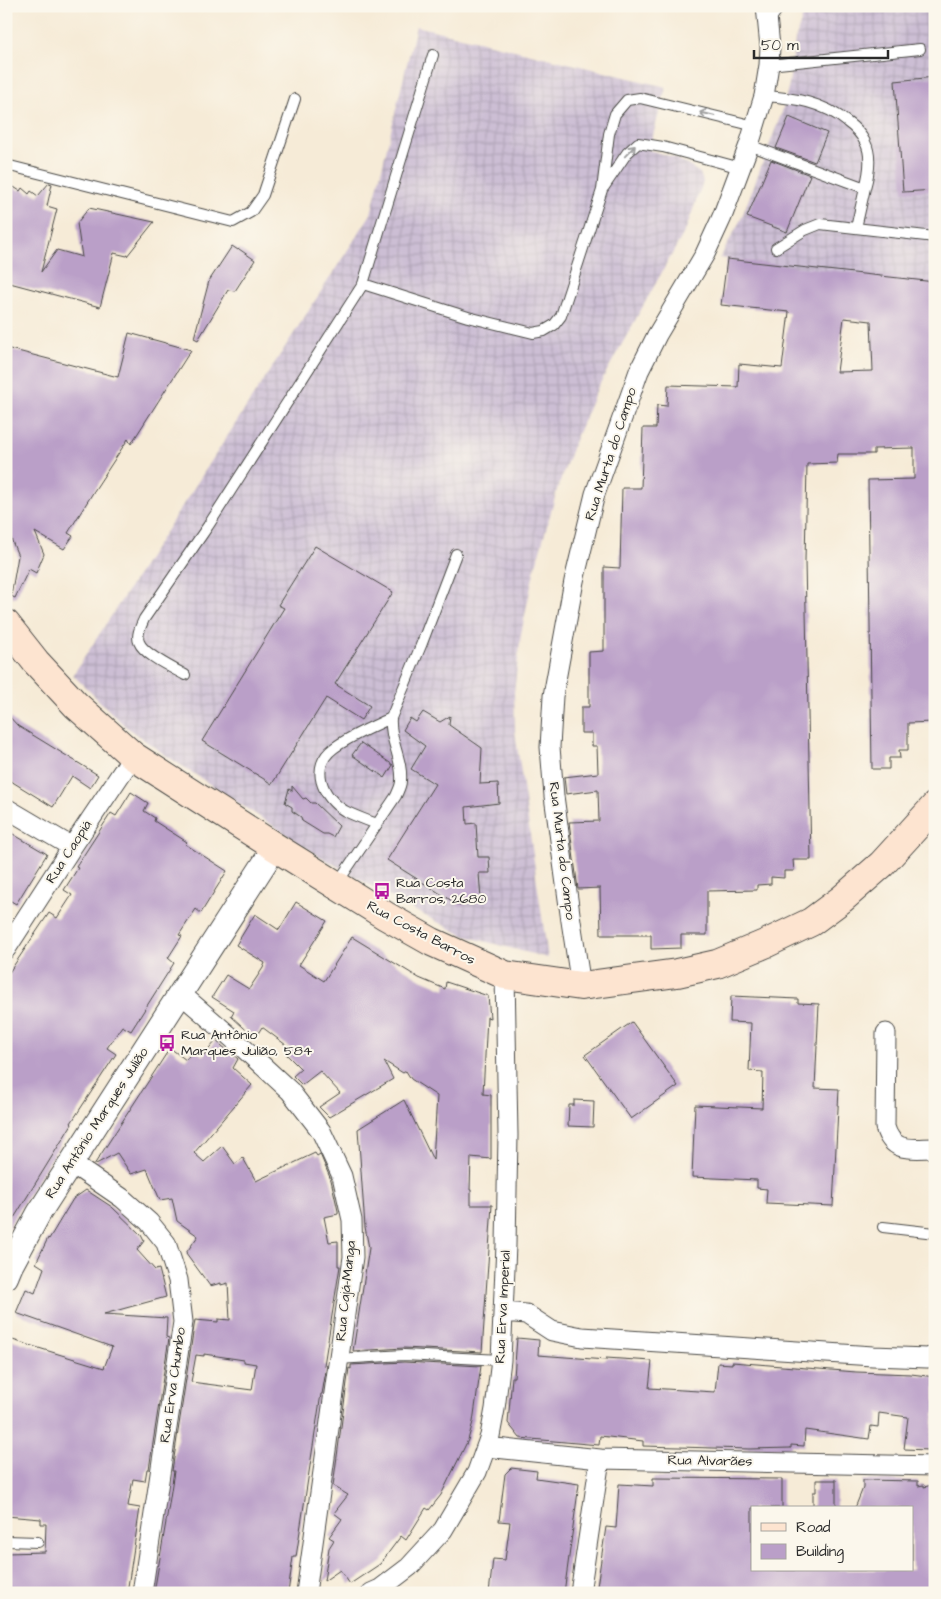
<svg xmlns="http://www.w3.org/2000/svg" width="941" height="1599" font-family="'Architects Daughter',sans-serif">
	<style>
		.industrial { fill: url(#industrial-grid) }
		.building { fill: #ba9fc8; fill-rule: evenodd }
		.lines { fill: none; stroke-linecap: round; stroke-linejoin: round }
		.service-casing { stroke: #494845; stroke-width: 12 }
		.minor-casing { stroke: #494845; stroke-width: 21 }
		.tertiary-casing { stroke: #494845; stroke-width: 26 }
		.secondary-casing { stroke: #494845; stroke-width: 30 }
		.service { stroke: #fff; stroke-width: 10 }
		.minor { stroke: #fff; stroke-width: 19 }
		.tertiary { stroke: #fff; stroke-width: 24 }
		.secondary { stroke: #fde4d0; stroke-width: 28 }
		.oneway { stroke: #a0a0a0 }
		.labels { text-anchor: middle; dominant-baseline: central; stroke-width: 4; stroke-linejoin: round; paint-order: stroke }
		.street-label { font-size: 14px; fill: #2b2b2b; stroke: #fbf7ec }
		.poi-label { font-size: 14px; fill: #2b2b2b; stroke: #fbf7ec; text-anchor: start }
	</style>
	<defs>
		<pattern id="industrial-grid" width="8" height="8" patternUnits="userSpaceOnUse" patternTransform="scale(1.25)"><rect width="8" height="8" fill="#ccbed4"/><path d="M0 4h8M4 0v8" fill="none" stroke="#afa3b6"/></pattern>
	</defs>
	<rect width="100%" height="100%" fill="#fbf7ec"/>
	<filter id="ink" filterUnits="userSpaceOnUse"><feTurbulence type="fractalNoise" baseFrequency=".02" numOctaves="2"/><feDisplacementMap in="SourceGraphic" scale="10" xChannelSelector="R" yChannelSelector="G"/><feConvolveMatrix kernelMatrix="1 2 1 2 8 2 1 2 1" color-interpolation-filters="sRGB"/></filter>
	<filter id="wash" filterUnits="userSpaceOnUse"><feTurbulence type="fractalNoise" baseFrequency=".0096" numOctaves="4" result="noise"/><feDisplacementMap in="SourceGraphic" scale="20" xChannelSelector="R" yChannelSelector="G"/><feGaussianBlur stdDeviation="1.12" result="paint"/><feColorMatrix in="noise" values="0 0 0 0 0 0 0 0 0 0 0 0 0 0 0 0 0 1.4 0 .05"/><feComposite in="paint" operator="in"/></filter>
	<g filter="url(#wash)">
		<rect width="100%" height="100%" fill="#f6ebd7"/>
		<path class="industrial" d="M806 6H935V284L720 258 741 219 782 112 789 84 795 40Z
			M416 26 666 87 649 150 676 158 700 173 703 182 686 229 598 387 575 440 557 490 534 572 521 634 514 692 515 731 548 958 465 936 408 907 316 854 161 752 125 726 73 675 371 214Z"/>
		<g id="blocks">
			<path class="building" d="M935 77V190L903 192 895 81Z
				M789 117 827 133 815 162 776 148Z
				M771 160 810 175 787 232 747 217Z
				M6 182 20 191 22 188 29 194 31 191 38 196 49 183 52 184 47 206 57 209 41 272 57 250 82 257 77 223 89 208 154 222 127 256 114 253 100 307 6 282Z
				M232 246 238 250 239 249 255 260 235 291 228 290 198 340 194 338 209 281Z
				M727 259 935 282V712H932L933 722 908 723V750H899L900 758H889V769H872L868 480 914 479V448L874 449V454H838L837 463 807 464 805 561 811 860H793L794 871H784V878L771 877V884L757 885V890L707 891V935H681V948L651 949V935H601L600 888 578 889 569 822 599 821 598 790 566 794 564 777 598 773 597 746H592V733H581V707H589V652L604 651V567L620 568 622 488H641L643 428H656L657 405 667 406 668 385 738 387 739 364 782 368 789 312 721 305ZM844 318 871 321 873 371 837 372Z
				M129 333 191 350 131 444 128 439 94 491 68 533 73 536 64 549 35 532 44 554 36 573 29 569 15 598 11 596 18 556 6 526V348L118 377Z
				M315 546 393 592 335 684 370 706 361 720 326 698 272 784 202 741 284 608 278 605Z
				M423 712 440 722 450 716 449 725 482 748 480 784 498 783 499 803 466 807 467 824 476 823 478 857H489L490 873H479L481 900 460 906 387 860 435 784 411 769 425 746 403 730 410 718 416 722Z
				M6 713 18 726 98 775 90 788 72 776 53 807 6 778Z
				M361 743 393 765 385 778 352 755Z
				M292 786 303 799 306 798 311 803H315L339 826 333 837 327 834H323L302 821 301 817 292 811V807L285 803 289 789 292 791Z
				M131 792 148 803 144 811 155 818 154 821 187 842 185 844 227 871 201 913 196 909 179 935 182 936 168 958 174 963 131 1031 122 1026 107 1048 116 1054 71 1123 72 1124 6 1231V977L49 913 57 918 72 895 64 890 78 868 76 867 111 813 116 816Z
				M6 830 47 854 16 904 6 898Z
				M296 902 327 921 299 965 324 981 352 937 419 978 445 989 446 982 488 996 490 1018 487 1017 483 1094 491 1095V1159L471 1157 470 1190H471V1205H492L482 1352 404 1348 353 1351 369 1248 365 1227 358 1129 404 1100 433 1160 437 1096 411 1079 406 1071 403 1073 384 1061 393 1079 329 1117 319 1107 340 1093 320 1071 302 1085 293 1076 301 1069 285 1053 290 1048 262 1027 255 1038 231 1016 234 1011 212 997 226 975 249 989 263 968 265 963 236 945 255 914 279 930Z
				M731 996 798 999V1003L819 1004 815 1088 839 1089 833 1206 766 1203 767 1189 757 1188V1180L692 1177 695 1105 762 1108 763 1072 749 1071 751 1023 730 1022Z
				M632 1022 678 1086 631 1119 585 1055Z
				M216 1041 238 1059 233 1068 252 1085 194 1153 204 1162 222 1146 235 1164 243 1158 256 1181 315 1153 317 1156 320 1154 331 1180 338 1211V1214L324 1217 329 1242 338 1241V1266H340L324 1365H327L322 1394H321L296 1557H293L288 1593H154L169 1504 174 1471H172L195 1320 218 1322V1319L230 1320 228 1283 221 1285V1283L210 1286 186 1253 198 1236 177 1221 172 1198 160 1200 147 1169 131 1174 117 1153 94 1165 170 1048 186 1060 194 1049 203 1056ZM204 1354 244 1360V1362L256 1364 252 1390 191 1382 196 1355 204 1356Z
				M574 1100 594 1101 593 1127 568 1126 569 1105H574Z
				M86 1190 112 1207 141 1235 144 1241 137 1250 155 1270 159 1269 166 1297 104 1314 167 1318 166 1337 169 1338 149 1469H147L145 1481 133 1479 128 1506 140 1508 127 1593H6V1553L45 1552 46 1524H41V1519L6 1516V1338L104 1368 112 1347 16 1313 26 1289 35 1293 44 1268 36 1263 48 1238 49 1239 73 1199Z
				M517 1338 539 1340 538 1355 606 1360V1358L652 1361 649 1388 715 1392 718 1363 732 1364V1362L856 1372 911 1374 935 1377V1409L929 1450 904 1449 908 1417 879 1413 878 1427 871 1426 869 1439 805 1430 804 1446 791 1445V1448L749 1449 643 1446V1441L600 1436 599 1445 520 1438 508 1423 512 1377H514Z
				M404 1362 481 1366 473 1422 468 1440 441 1495 429 1510 426 1508 406 1540 401 1536 380 1564 350 1584 340 1570 324 1581 329 1548 334 1540 329 1537 342 1519 334 1513 348 1495 333 1486 349 1368 351 1369V1365Z
				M511 1468 537 1471 536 1478 579 1484 564 1593H538L517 1590V1593H489L493 1559 505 1560 510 1522 499 1521 505 1474Z
				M653 1478 782 1479V1508H752V1570H912V1508H855L863 1488V1480L918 1481V1486L924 1485V1487L932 1485 935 1492V1593H596L606 1527 616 1528 619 1484 653 1486Z
				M816 1480H836V1508H813V1492H816Z"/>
		</g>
	</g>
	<g filter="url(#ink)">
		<use href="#blocks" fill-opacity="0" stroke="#494845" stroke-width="1"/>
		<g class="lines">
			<g class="service-casing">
				<path id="service" d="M769 21 780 6
					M769 65 920 49
					M749 145 865 188C869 174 872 155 865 142 861 134 854 127 847 122 823 102 795 98 764 96
					M6 165 233 222 251 212 263 195 295 99
					M604 187 627 153 638 143 663 147 741 168
					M856 228 865 188
					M776 248 805 230 820 224 935 237
					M363 284 468 317 533 333 544 331 554 325 561 316 602 190 609 134 615 114 627 100 640 98 755 126
					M185 675C173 668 144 655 139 642 136 635 141 626 144 619L208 526 363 284 433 55
					M377 824C366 820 355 816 345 811 322 798 309 766 334 748 350 736 372 727 391 718
					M336 885 396 796C398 791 401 786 401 781 403 759 389 740 391 718L422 643 456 554
					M883 1227 935 1233
					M338 1359 404 1355 501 1360
					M6 1541 38 1542"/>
			</g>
			<g class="minor-casing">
				<path id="minor" d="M6 808 72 847
					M6 949 72 847 133 756
					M581 986 571 921 554 796 550 747 553 696 574 581 595 494 639 371 657 335 705 254 722 217 749 145 764 96 769 65 770 47 766 6
					M180 993 239 1044 290 1091 321 1131 342 1176 352 1220 353 1257 306 1593
					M886 1033 885 1127C893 1154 912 1148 935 1148
					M71 1163 122 1198 149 1222 166 1243 178 1280 183 1322 142 1593
					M504 1312 526 1314 552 1331 582 1337 873 1356 927 1358 935 1356
					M486 1447 600 1459 935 1466
					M371 1593 380 1589 409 1567 443 1530 477 1472 490 1436 495 1409 501 1360 506 1245 508 1135 505 975
					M580 1593 600 1459"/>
			</g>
			<g class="tertiary-casing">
				<path id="tertiary" d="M6 1277 11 1265 39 1213 275 847"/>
			</g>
			<g class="secondary-casing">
				<path id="secondary" d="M6 624 36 662 76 705 133 756 275 847 386 916 432 942 505 975 581 986 677 973 717 964 767 943 811 922 842 899 882 864 935 806"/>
			</g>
			<use href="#service" class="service"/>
			<use href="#minor" class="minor"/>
			<use href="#tertiary" class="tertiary"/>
			<use href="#secondary" class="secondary"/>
		</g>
		<defs><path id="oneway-shaft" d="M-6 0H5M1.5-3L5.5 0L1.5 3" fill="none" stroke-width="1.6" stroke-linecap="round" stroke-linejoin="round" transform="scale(1.25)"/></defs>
		<g class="oneway">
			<use href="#oneway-shaft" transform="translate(707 114) rotate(-167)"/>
			<use href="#oneway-shaft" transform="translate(630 151) rotate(-46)"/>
		</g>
	</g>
	<defs>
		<g id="bus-bare" transform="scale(1.35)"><path d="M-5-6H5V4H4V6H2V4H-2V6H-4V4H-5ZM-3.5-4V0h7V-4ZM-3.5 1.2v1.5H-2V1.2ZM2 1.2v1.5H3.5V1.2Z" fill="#b5179e" stroke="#fbf7ec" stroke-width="2.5" paint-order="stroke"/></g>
	</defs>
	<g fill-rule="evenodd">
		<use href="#bus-bare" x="382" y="891"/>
		<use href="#bus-bare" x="167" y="1043"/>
	</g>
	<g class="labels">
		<g class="street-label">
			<text transform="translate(611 454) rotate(-72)">Rua Murta do Campo</text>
			<text transform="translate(562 851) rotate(83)">Rua Murta do Campo</text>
			<text transform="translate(69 852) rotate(-57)">Rua Caopiá</text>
			<text transform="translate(421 933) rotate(28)">Rua Costa Barros</text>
			<text transform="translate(97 1123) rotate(-57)">Rua Antônio Marques Julião</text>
			<text transform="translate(346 1291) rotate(-84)">Rua Cajá-Manga</text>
			<text transform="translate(503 1307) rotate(-87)">Rua Erva Imperial</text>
			<text transform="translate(173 1385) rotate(-82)">Rua Erva Chumbo</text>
			<text transform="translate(710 1461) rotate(1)">Rua Alvarães</text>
		</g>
		<g class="poi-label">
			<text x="396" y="883">Rua Costa<tspan x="396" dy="16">Barros, 2680</tspan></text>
			<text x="181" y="1035">Rua Antônio<tspan x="181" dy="16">Marques Julião, 584</tspan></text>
		</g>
	</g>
	<rect width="941" height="1599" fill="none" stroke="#fbf7ec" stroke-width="25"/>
	<rect x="751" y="1506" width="162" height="65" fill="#fbf7ec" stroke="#a8a59f"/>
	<rect x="761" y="1523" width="25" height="8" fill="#fde4d0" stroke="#a8a59f"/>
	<text x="796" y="1532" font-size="15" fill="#2b2b2b">Road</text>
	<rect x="761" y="1544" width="25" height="15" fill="#ba9fc8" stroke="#a8a59f"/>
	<text x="796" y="1556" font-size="15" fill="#2b2b2b">Building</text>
	<path d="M754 50v8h134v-8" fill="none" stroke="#2b2b2b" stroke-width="2.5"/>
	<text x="761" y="50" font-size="15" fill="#2b2b2b" stroke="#fbf7ec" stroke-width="4" paint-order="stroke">50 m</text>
</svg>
